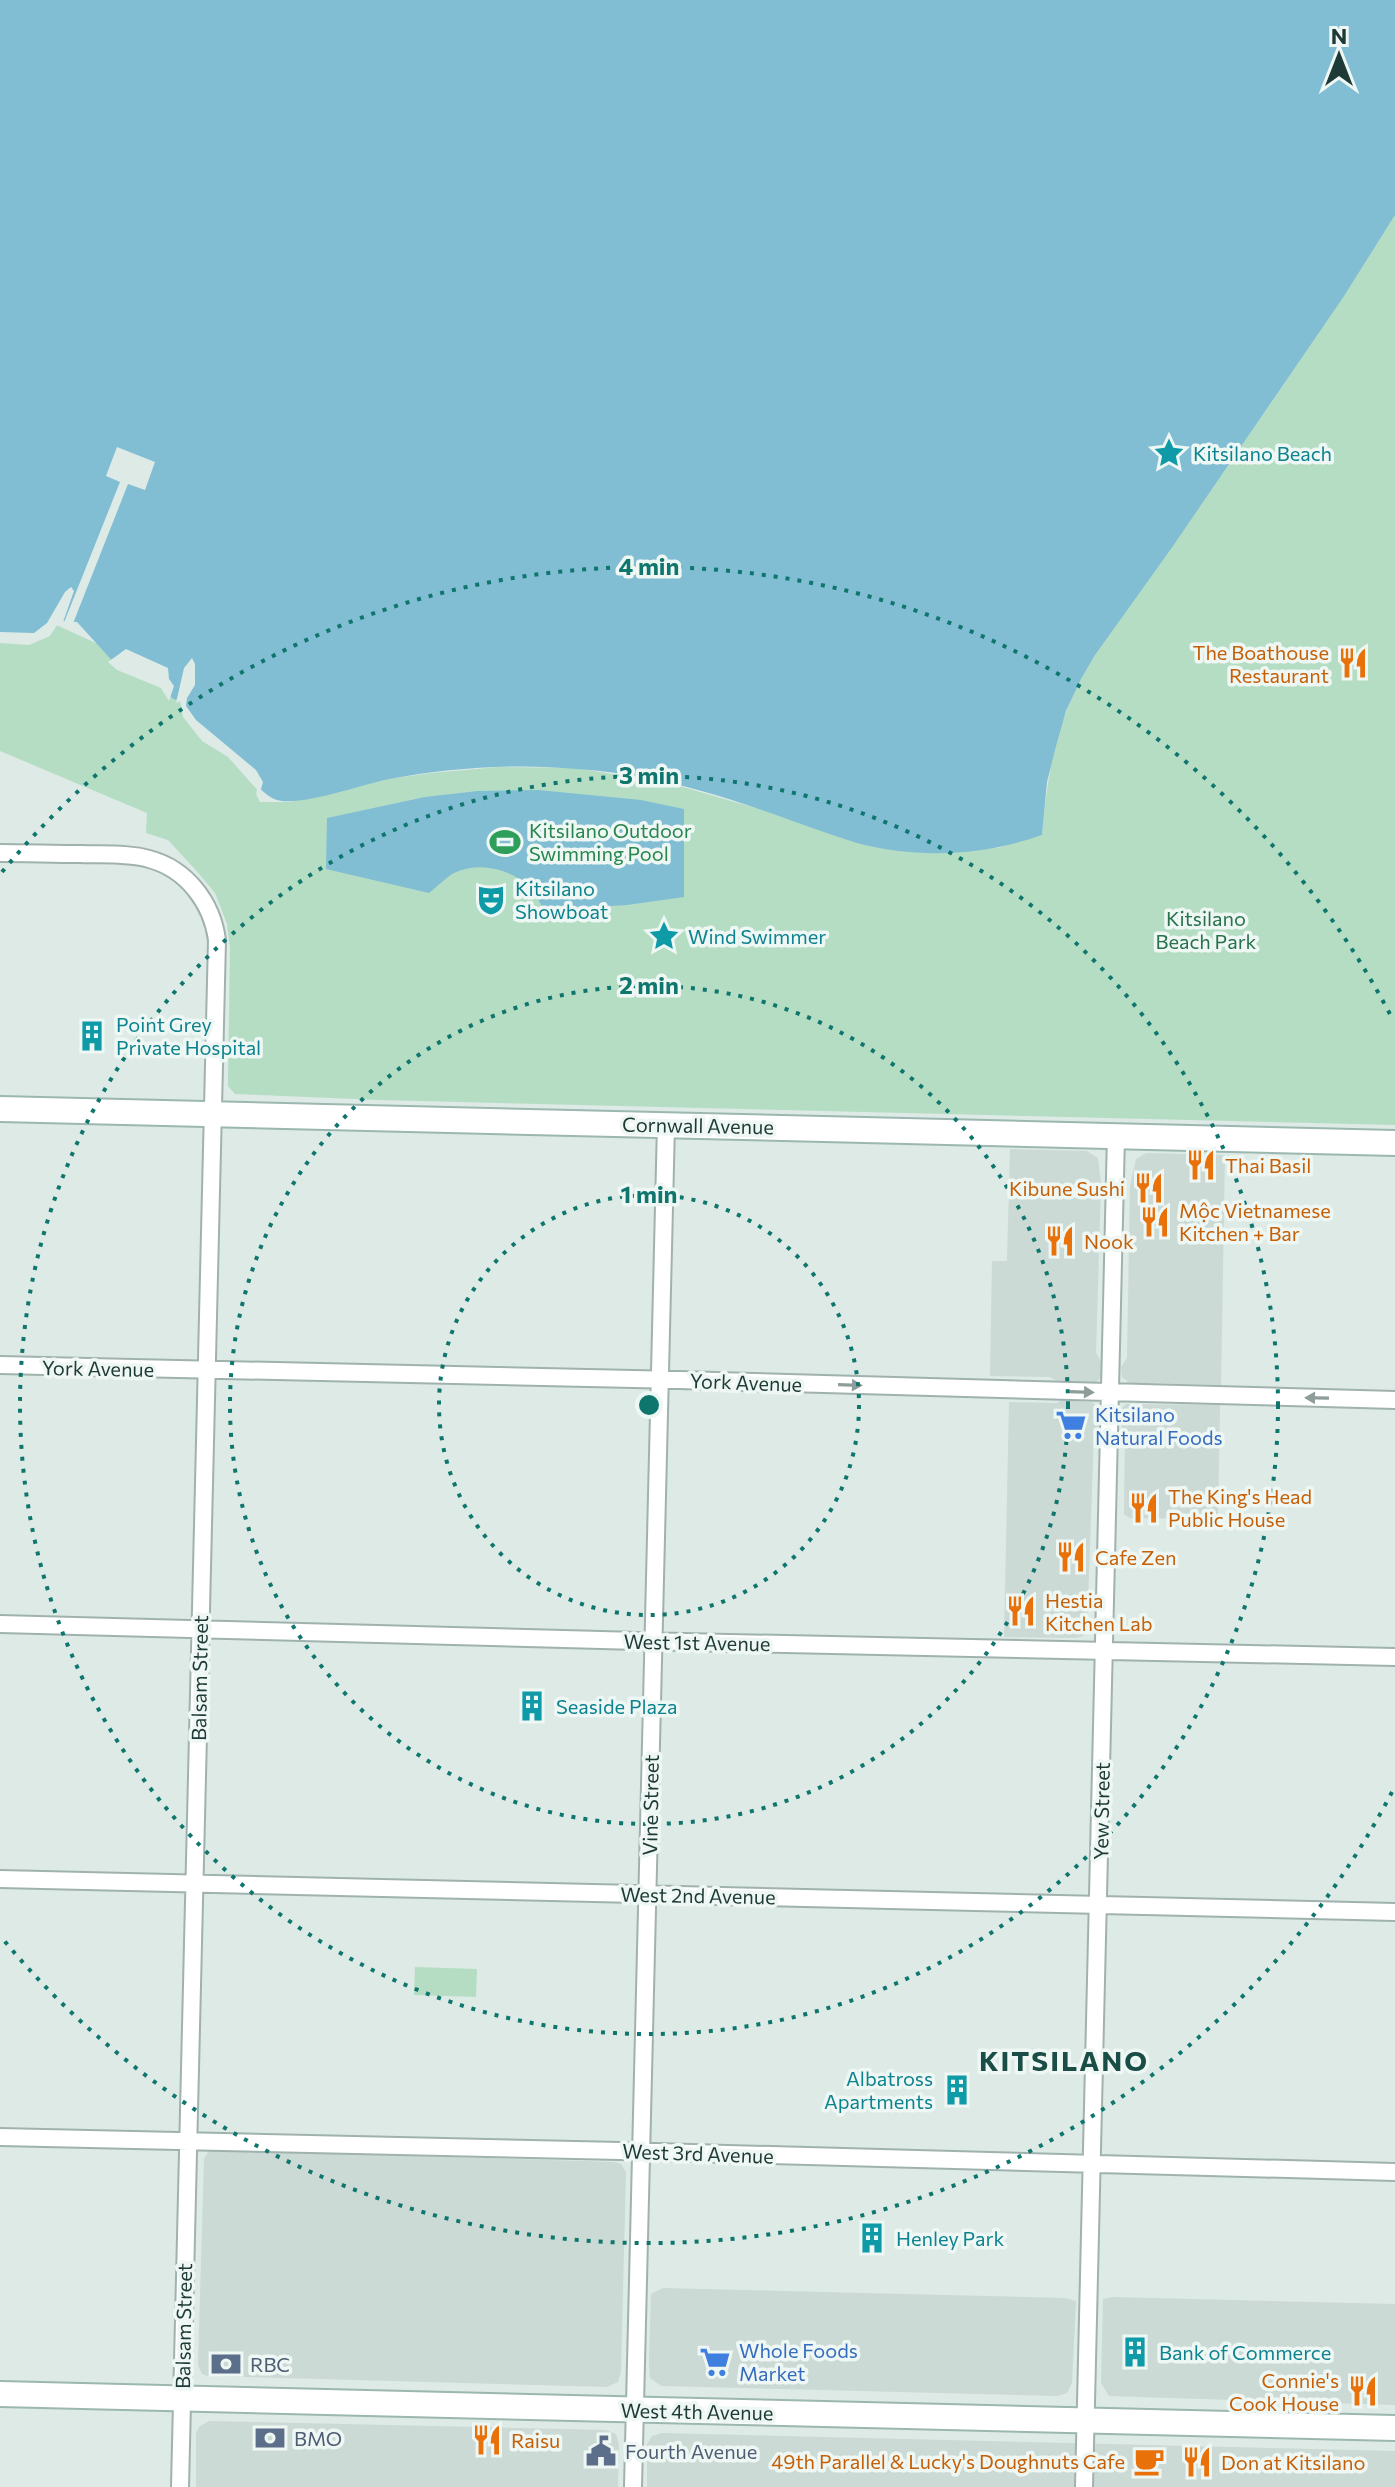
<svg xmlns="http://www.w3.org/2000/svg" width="1395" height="2487" font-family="Commissioner,sans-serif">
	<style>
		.built { fill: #cbdad5 }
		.green { fill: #b4ddc4 }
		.water { fill: #81bdd3 }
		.pier { fill: #ddeae6 }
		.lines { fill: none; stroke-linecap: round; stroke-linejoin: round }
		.minor-casing { stroke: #a0b2ae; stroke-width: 20 }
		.secondary-casing { stroke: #9cb6b0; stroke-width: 28 }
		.minor { stroke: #fff; stroke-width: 16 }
		.secondary { stroke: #fff; stroke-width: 24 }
		.oneway { fill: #8e9c9a }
		.ring { fill: none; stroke: #0f766e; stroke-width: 4; stroke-dasharray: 4 8 }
		.labels { text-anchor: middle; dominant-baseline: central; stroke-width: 7; stroke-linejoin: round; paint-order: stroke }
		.culture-label { font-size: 20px; fill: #0d838f; stroke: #eef7f3; text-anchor: start }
		.food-label { font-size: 20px; fill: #c56008; stroke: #eef7f3; text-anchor: start }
		.leisure-label { font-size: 20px; fill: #27864d; stroke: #eef7f3; text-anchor: start }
		.park-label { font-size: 20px; fill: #27724d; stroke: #eef7f3 }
		.street-label { font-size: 20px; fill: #1e3a36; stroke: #eef7f3 }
		.shop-label { font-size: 20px; fill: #366cbe; stroke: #eef7f3; text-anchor: start }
		.service-label { font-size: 20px; fill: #4e5e75; stroke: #eef7f3; text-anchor: start }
		.district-label { font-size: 28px; font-weight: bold; letter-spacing: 2px; fill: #1a4d46; stroke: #eef7f3 }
		.centre { fill: #0f766e; stroke: #eef7f3; stroke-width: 4 }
		.ring-label { font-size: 24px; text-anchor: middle; font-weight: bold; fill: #0f766e; stroke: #eef7f3; stroke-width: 7; stroke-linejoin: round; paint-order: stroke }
	</style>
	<rect width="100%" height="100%" fill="#ddeae6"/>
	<path class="built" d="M1010 1149 1087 1151 1098 1158 1101 1184 1096 1353 1103 1365 1102 1376 1096 1383H1060L1050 1377 990 1376 992 1261H1007Z
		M1146 1153 1225 1155 1221 1385 1152 1383 1146 1386 1132 1385 1122 1377 1121 1367 1127 1358 1130 1186 1136 1159Z
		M1062 1400 1092 1402 1098 1407 1102 1416 1101 1425 1094 1434 1087 1631 1083 1636 1075 1638 1004 1637 1009 1402 1057 1403Z
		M1126 1404 1220 1405 1218 1519 1130 1518 1124 1514 1125 1432 1120 1423V1410Z
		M213 2150 615 2162 621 2164 626 2172 621 2372 618 2382 607 2387 208 2376 202 2374 198 2365 204 2159 208 2152Z
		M663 2288 1065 2298 1076 2301 1072 2383 1067 2393 1057 2396 661 2386 650 2378 649 2362 651 2294Z
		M1112 2297 1395 2304V2405L1109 2396 1101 2383 1103 2299Z
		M209 2421 606 2430 616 2434 619 2444 618 2487H196V2433L199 2427Z
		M661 2433 1395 2451V2487H647V2444L652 2436Z"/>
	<path class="green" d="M1395 215V1125L380 1100 235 1094 228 1086V1080L230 948 227 924 215 893 194 868 168 840 146 833 147 813 0 751V634L52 623 183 683 260 778 256 794 260 802H289L388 779 431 773 499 767 575 768 669 783 752 807 935 852 998 848 1042 835C1046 792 1051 750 1067 710 1091 648 1138 597 1175 542 1250 434 1325 326 1395 215Z
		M415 1967 477 1969 476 1997 414 1995Z"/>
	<path class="water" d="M0 0H1395V215L1344 296 1173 546 1095 655 1081 679 1066 711 1056 746 1047 782 1042 835C984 856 918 859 857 843 811 829 766 810 719 796 673 782 625 772 577 769 515 763 450 768 389 779 364 784 299 807 277 800 257 794 246 766 231 753 223 747 212 744 205 737 195 727 187 709 179 696L176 700 172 698 164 685 118 667 77 622 63 621 62 616 47 633 0 639Z
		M538 790 641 800 684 809V897L627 905 544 910C540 903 536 895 530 889 513 868 477 861 454 873 445 878 437 887 429 893L326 869 327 818 425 797 478 791Z"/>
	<path class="pier" d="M117 447 155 462 145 490 128 484 72 626 63 625 120 482 106 476Z
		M71 587 74 591 62 625 59 622 50 636 29 645 0 643V632L34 633 47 623 65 592Z
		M126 649 168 668 169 679 174 686 169 701 161 688 117 670 108 662Z
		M192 658 195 664V685L187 698 186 706 196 720 256 770 263 782 260 793 228 757 202 741 183 717 180 701 176 703 184 668Z"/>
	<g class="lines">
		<g class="minor-casing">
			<path id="minor" d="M0 853C27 853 54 854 81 854 103 855 128 853 149 859 187 869 212 903 217 940L180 2487
				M0 1365 679 1380 1395 1400
				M0 1624 638 1641 1395 1657
				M0 1879 1395 1912
				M0 2137 620 2151 1395 2172
				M633 2487 666 1124
				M1084 2487 1116 1135"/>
		</g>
		<g class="secondary-casing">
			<path id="secondary" d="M0 1109 1395 1143
				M0 2394 1395 2428"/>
		</g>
		<use href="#minor" class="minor"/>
		<use href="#secondary" class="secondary"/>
	</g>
	<defs><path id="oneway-solid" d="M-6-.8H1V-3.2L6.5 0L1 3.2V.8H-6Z" transform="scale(2)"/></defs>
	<g class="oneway">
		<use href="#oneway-solid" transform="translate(850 1385) rotate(2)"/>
		<use href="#oneway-solid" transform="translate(1082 1392) rotate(2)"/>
		<use href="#oneway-solid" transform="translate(1317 1398) rotate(-179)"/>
	</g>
	<g class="ring">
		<circle cx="649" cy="1405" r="210"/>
		<circle cx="649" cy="1405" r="419"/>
		<circle cx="649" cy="1405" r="629"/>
		<path d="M1392 1792A838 838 0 0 1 2 1938M2 872A838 838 0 0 1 1392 1018"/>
	</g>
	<defs>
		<g id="sight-bare" transform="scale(2.4)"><path d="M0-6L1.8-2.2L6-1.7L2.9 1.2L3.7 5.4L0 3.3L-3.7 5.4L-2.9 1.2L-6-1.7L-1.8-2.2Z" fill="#0f9aa8" stroke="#eef7f3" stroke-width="2.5" paint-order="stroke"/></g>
		<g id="restaurant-bare" transform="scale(2.4)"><path d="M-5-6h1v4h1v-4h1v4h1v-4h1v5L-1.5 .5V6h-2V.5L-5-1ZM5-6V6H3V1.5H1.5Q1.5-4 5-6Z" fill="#e8710a" stroke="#eef7f3" stroke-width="2.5" paint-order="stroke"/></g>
		<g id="stadium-bare" transform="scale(2.4)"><path d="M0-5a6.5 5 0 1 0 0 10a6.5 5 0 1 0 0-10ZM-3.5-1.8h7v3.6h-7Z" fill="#2e9e5b" stroke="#eef7f3" stroke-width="2.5" paint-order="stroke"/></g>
		<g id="theatre-bare" transform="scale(2.4)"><path d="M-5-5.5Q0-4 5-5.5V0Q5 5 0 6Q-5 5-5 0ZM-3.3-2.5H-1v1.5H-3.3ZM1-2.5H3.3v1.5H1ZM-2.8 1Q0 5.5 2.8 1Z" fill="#0f9aa8" stroke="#eef7f3" stroke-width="2.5" paint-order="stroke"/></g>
		<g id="building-bare" transform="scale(2.4)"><path d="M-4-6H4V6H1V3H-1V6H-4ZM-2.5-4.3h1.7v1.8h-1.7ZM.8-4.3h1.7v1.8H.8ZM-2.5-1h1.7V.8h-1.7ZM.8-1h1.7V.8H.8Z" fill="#0f9aa8" stroke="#eef7f3" stroke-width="2.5" paint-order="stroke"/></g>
		<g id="supermarket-bare" transform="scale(2.4)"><path d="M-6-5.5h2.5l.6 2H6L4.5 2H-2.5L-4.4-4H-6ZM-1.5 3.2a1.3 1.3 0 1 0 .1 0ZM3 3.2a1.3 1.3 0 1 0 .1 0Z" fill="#3f7fe0" stroke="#eef7f3" stroke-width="2.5" paint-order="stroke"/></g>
		<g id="bank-bare" transform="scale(2.4)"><path d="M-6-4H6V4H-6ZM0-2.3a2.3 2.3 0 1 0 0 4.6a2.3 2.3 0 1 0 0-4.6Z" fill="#5c6f8a" stroke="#eef7f3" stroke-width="2.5" paint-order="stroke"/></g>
		<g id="civic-bare" transform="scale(2.4)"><path d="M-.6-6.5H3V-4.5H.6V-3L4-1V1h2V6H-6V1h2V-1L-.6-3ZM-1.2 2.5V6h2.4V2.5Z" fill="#5c6f8a" stroke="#eef7f3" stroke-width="2.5" paint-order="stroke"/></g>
		<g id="cafe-bare" transform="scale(2.4)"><path d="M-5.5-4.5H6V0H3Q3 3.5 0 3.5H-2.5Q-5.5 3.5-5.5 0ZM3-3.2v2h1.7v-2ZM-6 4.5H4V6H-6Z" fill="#e8710a" stroke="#eef7f3" stroke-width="2.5" paint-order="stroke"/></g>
	</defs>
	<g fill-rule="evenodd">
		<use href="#sight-bare" x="1169" y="453"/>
		<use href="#restaurant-bare" x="1353" y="663"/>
		<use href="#stadium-bare" x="505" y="842"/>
		<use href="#theatre-bare" x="491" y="900"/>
		<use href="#sight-bare" x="664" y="936"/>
		<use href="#building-bare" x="92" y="1036"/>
		<use href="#restaurant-bare" x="1201" y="1165"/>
		<use href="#restaurant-bare" x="1149" y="1188"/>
		<use href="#restaurant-bare" x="1155" y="1222"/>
		<use href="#restaurant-bare" x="1060" y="1241"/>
		<use href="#supermarket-bare" x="1071" y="1425"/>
		<use href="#restaurant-bare" x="1144" y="1508"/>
		<use href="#restaurant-bare" x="1071" y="1557"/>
		<use href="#restaurant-bare" x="1021" y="1611"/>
		<use href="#building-bare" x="532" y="1706"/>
		<use href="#building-bare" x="957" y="2090"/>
		<use href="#building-bare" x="872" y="2238"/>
		<use href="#building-bare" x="1135" y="2352"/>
		<use href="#supermarket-bare" x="715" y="2362"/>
		<use href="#bank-bare" x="226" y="2364"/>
		<use href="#restaurant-bare" x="1363" y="2391"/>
		<use href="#bank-bare" x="270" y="2438"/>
		<use href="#restaurant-bare" x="487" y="2440"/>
		<use href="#civic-bare" x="601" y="2451"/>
		<use href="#cafe-bare" x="1149" y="2461"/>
		<use href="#restaurant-bare" x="1197" y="2462"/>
	</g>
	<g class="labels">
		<g class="culture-label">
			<text x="1193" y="453">Kitsilano Beach</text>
			<text x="515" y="888">Kitsilano<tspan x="515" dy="23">Showboat</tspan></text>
			<text x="688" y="936">Wind Swimmer</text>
			<text x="116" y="1024">Point Grey<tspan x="116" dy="23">Private Hospital</tspan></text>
			<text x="556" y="1706">Seaside Plaza</text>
			<text x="933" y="2078" text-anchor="end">Albatross<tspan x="933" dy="23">Apartments</tspan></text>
			<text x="896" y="2238">Henley Park</text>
			<text x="1159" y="2352">Bank of Commerce</text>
		</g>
		<g class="food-label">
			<text x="1329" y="652" text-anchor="end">The Boathouse<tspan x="1329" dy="23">Restaurant</tspan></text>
			<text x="1225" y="1165">Thai Basil</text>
			<text x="1125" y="1188" text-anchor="end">Kibune Sushi</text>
			<text x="1179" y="1210">Mộc Vietnamese<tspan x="1179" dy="23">Kitchen + Bar</tspan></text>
			<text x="1084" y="1241">Nook</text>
			<text x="1168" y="1496">The King's Head<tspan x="1168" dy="23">Public House</tspan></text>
			<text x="1095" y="1557">Cafe Zen</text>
			<text x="1045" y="1600">Hestia<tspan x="1045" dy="23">Kitchen Lab</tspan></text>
			<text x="1339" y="2380" text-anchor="end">Connie's<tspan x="1339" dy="23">Cook House</tspan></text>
			<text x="511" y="2440">Raisu</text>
			<text x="1125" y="2461" text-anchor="end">49th Parallel &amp; Lucky's Doughnuts Cafe</text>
			<text x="1221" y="2462">Don at Kitsilano</text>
		</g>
		<g class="leisure-label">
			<text x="529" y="830">Kitsilano Outdoor<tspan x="529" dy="23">Swimming Pool</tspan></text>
		</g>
		<g class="park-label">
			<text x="1206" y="918">Kitsilano<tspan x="1206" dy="23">Beach Park</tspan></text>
		</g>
		<g class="street-label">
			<text transform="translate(698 1125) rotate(1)">Cornwall Avenue</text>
			<text transform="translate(98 1368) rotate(1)">York Avenue</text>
			<text transform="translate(746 1382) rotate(2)">York Avenue</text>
			<text transform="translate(697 1642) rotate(1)">West 1st Avenue</text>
			<text transform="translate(199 1678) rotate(-89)">Balsam Street</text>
			<text transform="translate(650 1805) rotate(-89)">Vine Street</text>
			<text transform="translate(1101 1811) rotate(-89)">Yew Street</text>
			<text transform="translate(698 1895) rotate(1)">West 2nd Avenue</text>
			<text transform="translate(698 2153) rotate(2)">West 3rd Avenue</text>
			<text transform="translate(183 2326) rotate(-89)">Balsam Street</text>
			<text transform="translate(697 2411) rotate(1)">West 4th Avenue</text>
		</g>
		<g class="shop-label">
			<text x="1095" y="1414">Kitsilano<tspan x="1095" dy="23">Natural Foods</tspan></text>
			<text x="739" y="2350">Whole Foods<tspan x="739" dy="23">Market</tspan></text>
		</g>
		<g class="service-label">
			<text x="250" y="2364">RBC</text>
			<text x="294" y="2438">BMO</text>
			<text x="625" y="2451">Fourth Avenue</text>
		</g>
		<g class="district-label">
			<text x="1064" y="2060">KITSILANO</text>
		</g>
	</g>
	<circle cx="649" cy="1405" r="12" class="centre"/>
	<g class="ring-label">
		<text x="649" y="575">4 min</text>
		<text x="649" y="784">3 min</text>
		<text x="649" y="994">2 min</text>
		<text x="649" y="1203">1 min</text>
	</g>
	<g transform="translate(1339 56)" stroke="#eef7f3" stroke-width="6" paint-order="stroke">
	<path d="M0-6L14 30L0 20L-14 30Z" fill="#1e3a36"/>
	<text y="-12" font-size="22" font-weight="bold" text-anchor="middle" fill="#1e3a36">N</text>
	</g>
</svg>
